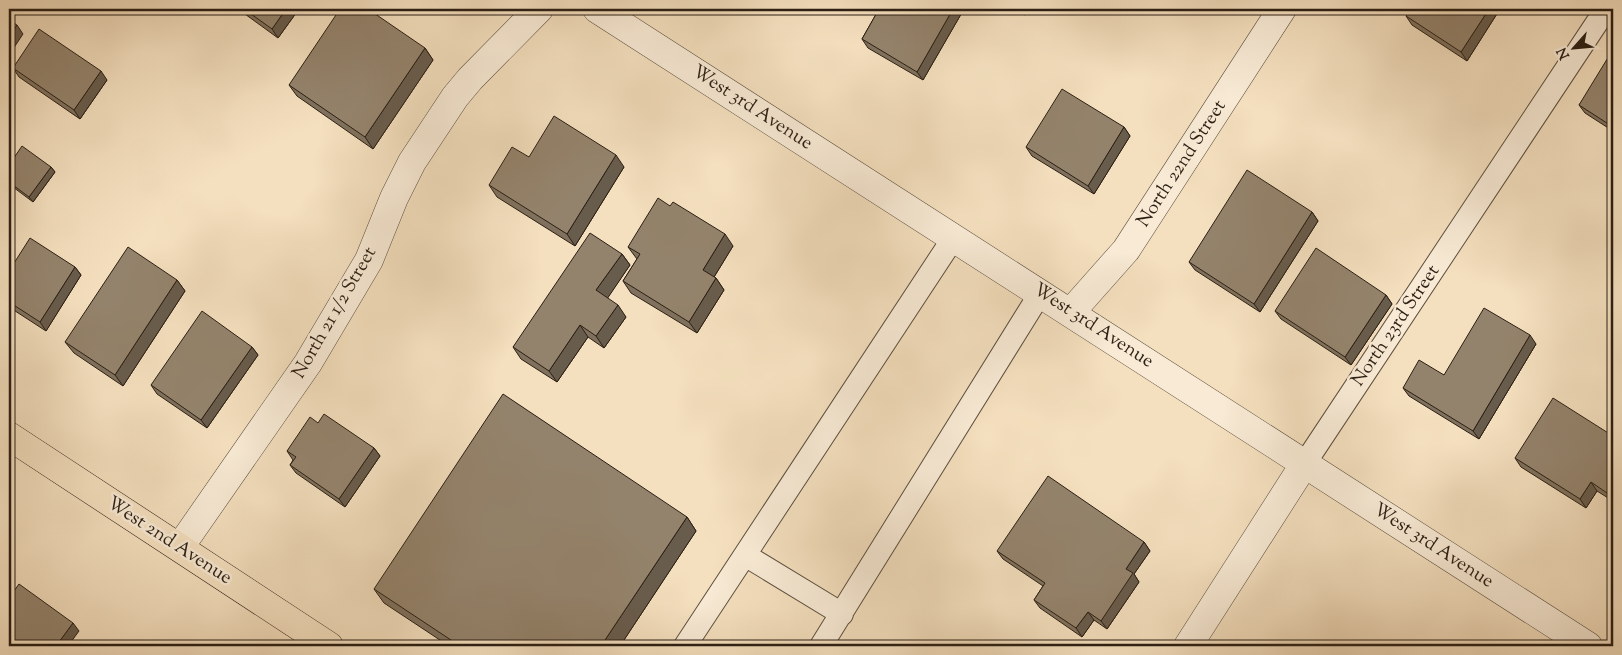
<svg xmlns="http://www.w3.org/2000/svg" width="1622" height="655" font-family="'Sorts Mill Goudy',serif">
	<style>
		.lines { fill: none; stroke-linecap: round; stroke-linejoin: round }
		.lane-casing { stroke: #5d4f3e; stroke-width: 24 }
		.street-casing { stroke: #5d4f3e; stroke-width: 29 }
		.primary-casing { stroke: #2b1f14; stroke-width: 29 }
		.lane { stroke: #f8ead5; stroke-width: 22 }
		.street { stroke: #f8ead5; stroke-width: 28 }
		.primary { stroke: #f4dfbe; stroke-width: 28 }
		.wall { fill: #7f715d; stroke: #2b1f14 }
		.shaded-wall { fill: #685c4c; stroke: #2b1f14 }
		.building { fill: #94836c; stroke: #2b1f14 }
		.labels { text-anchor: middle; dominant-baseline: central; stroke-width: 5; stroke-linejoin: round; paint-order: stroke }
		.street-label { font-size: 19px; fill: #2b1f14; stroke: #f8ead5 }
	</style>
	<rect width="100%" height="100%" fill="#f4dfbe"/>
	<filter id="stains"><feTurbulence type="fractalNoise" baseFrequency=".004" numOctaves="4"/><feColorMatrix values="0 0 0 0 .2 0 0 0 0 .09 0 0 0 0 .02 0 0 0 .5 -.17"/></filter>
	<radialGradient id="worn" r=".72"><stop offset=".6" stop-color="#630" stop-opacity="0"/><stop offset="1" stop-color="#630" stop-opacity=".3"/></radialGradient>
	<g class="lines">
		<g class="lane-casing">
			<path id="lane" d="M1305 463 1606 9
				M745 555 842 614
				M685 646 954 237
				M821 646 1041 292"/>
		</g>
		<g class="street-casing">
			<path id="street" d="M597 9 1588 646
				M1071 312 1126 250 1282 9
				M180 547 308 363 369 260 394 198 412 162 455 97 470 79 539 9
				M1188 646 1305 463"/>
		</g>
		<g class="primary-casing">
			<path id="primary" d="M9 436 329 646"/>
		</g>
		<use href="#lane" class="lane"/>
		<use href="#street" class="street"/>
		<use href="#primary" class="primary"/>
	</g>
	<path class="wall" d="M238 9H299L278 38Z
		M879 9H964L923 80 868 48 862 39Z
		M1015 9H1029L1025 15Z
		M1500 9 1467 61 1412 25 1406 16Z
		M425 48 433 60 373 149 297 96 289 85Z
		M1613 58V131L1585 113 1579 105Z
		M13 68 107 80 80 119 19 77Z
		M1124 127 1130 136 1094 194 1032 156 1026 147Z
		M529 157 624 167 575 246 497 197 489 185Z
		M9 165 51 167 55 172 33 202 9 184Z
		M1312 212 1318 221 1260 312 1195 270 1189 262Z
		M733 246 714 277 716 278 724 290 697 333 631 293 623 281 637 259 628 247Z
		M622 254 630 265 607 298 626 317 604 348 588 337 557 382 521 359 513 347Z
		M75 267 81 275 46 331 9 307V271Z
		M177 280 185 291 123 386 74 353 65 342Z
		M1386 295 1392 304 1351 365 1281 319 1275 311Z
		M1536 344 1479 439 1409 396 1403 388 1444 375Z
		M252 347 258 355 207 428 157 394 151 385Z
		M318 423 374 448 380 456 345 507 296 473 290 465 293 460 287 451Z
		M1613 436V501L1597 491 1586 508 1521 467 1515 458Z
		M687 517 696 531 620 646H449L384 603 374 589Z
		M1144 542 1150 551 1134 574 1139 582 1107 629 1094 620 1082 637 1040 608 1034 600 1043 586 1003 559 997 551Z"/>
	<path class="shaded-wall" d="M286 9H299L278 38 272 29Z
		M953 9H964L923 80 917 72Z
		M1021 9H1029L1025 15Z
		M1489 9H1500L1467 61 1461 52Z
		M17 25 23 34 9 55V37Z
		M425 48 433 60 373 149 365 137Z
		M101 71 107 80 80 119 74 110Z
		M1124 127 1130 136 1094 194 1088 186Z
		M616 155 624 167 575 246 567 234Z
		M51 167 55 172 33 202 29 197Z
		M1312 212 1318 221 1260 312 1254 304Z
		M725 234 733 246 711 282 703 270Z
		M622 254 630 265 605 302 596 290Z
		M75 267 81 275 46 331 40 322Z
		M716 278 724 290 697 333 689 322Z
		M177 280 185 291 123 386 115 375Z
		M1386 295 1392 304 1351 365 1345 357Z
		M618 305 626 317 604 348 596 336Z
		M580 325 588 337 557 382 549 371Z
		M1530 335 1536 344 1479 439 1473 431Z
		M252 347 258 355 207 428 201 420Z
		M374 448 380 456 345 507 339 499Z
		M1591 482 1597 491 1586 508 1580 499Z
		M1613 483V501L1607 493Z
		M687 517 696 531 620 646H601Z
		M1144 542 1150 551 1134 574 1139 582 1107 629 1101 621 1126 569Z
		M1088 612 1094 620 1082 637 1076 628Z
		M73 623 79 631 68 646H56Z"/>
	<path class="building" d="M244 9H286L272 29Z
		M340 9H368L425 48 365 137 289 85Z
		M879 9H953L917 72 862 39Z
		M1411 9H1489L1461 52 1406 16Z
		M9 20 17 25 9 37Z
		M39 29 101 71 74 110 13 68Z
		M1609 56 1613 58V127L1579 105Z
		M1062 89 1124 127 1088 186 1026 147Z
		M554 116 616 155 567 234 489 185 512 147 529 157Z
		M22 146 51 167 29 197 9 182V165Z
		M1247 170 1312 212 1254 304 1189 262Z
		M658 198 670 206 673 202 725 234 703 270 716 278 689 322 623 281 640 254 628 247Z
		M590 233 622 254 596 290 618 305 596 336 580 325 549 371 513 347Z
		M30 238 75 267 40 322 9 302V271Z
		M128 247 177 280 115 375 65 342Z
		M1316 248 1386 295 1345 357 1275 311Z
		M1484 308 1530 335 1473 431 1403 388 1419 360 1444 375Z
		M202 311 252 347 201 420 151 385Z
		M503 394 687 517 601 646H460L374 589Z
		M1553 398 1613 436V446L1610 451 1613 453V483L1607 493 1591 482 1580 499 1515 458Z
		M324 414 374 448 339 499 290 465 296 457 287 451 310 417 318 423Z
		M1048 476 1144 542 1126 569 1133 573 1101 621 1088 612 1076 628 1034 600 1045 583 997 551Z
		M19 584 73 623 56 646H9V598Z
		M1291 642 1298 646H1289Z"/>
	<g class="labels">
		<g class="street-label">
			<text transform="translate(752 108) rotate(33)">West 3rd Avenue</text>
			<text transform="translate(1182 164) rotate(-57)">North 22nd Street</text>
			<text transform="translate(335 313) rotate(-60)">North 21 1/2 Street</text>
			<text transform="translate(1093 326) rotate(33)">West 3rd Avenue</text>
			<text transform="translate(1396 326) rotate(-56)">North 23rd Street</text>
			<text transform="translate(169 541) rotate(33)">West 2nd Avenue</text>
			<text transform="translate(1433 546) rotate(33)">West 3rd Avenue</text>
		</g>
	</g>
	<rect width="1622" height="655" fill="none" stroke="#f4dfbe" stroke-width="30"/>
	<rect x="10" y="10" width="1602" height="635" fill="none" stroke="#2b1f14" stroke-width="2.5"/>
	<rect x="15" y="15" width="1592" height="625" fill="none" stroke="#2b1f14"/>
	<g transform="translate(1574 48) rotate(243)" stroke="#f8ead5" stroke-width="4" paint-order="stroke">
	<path d="M0-4L9 19L0 12L-9 19Z" fill="#2b1f14"/>
	<text y="-8" font-size="14" font-weight="bold" text-anchor="middle" fill="#2b1f14">N</text>
	</g>
	<rect width="100%" height="100%" filter="url(#stains)"/>
	<rect width="100%" height="100%" fill="url(#worn)"/>
</svg>
